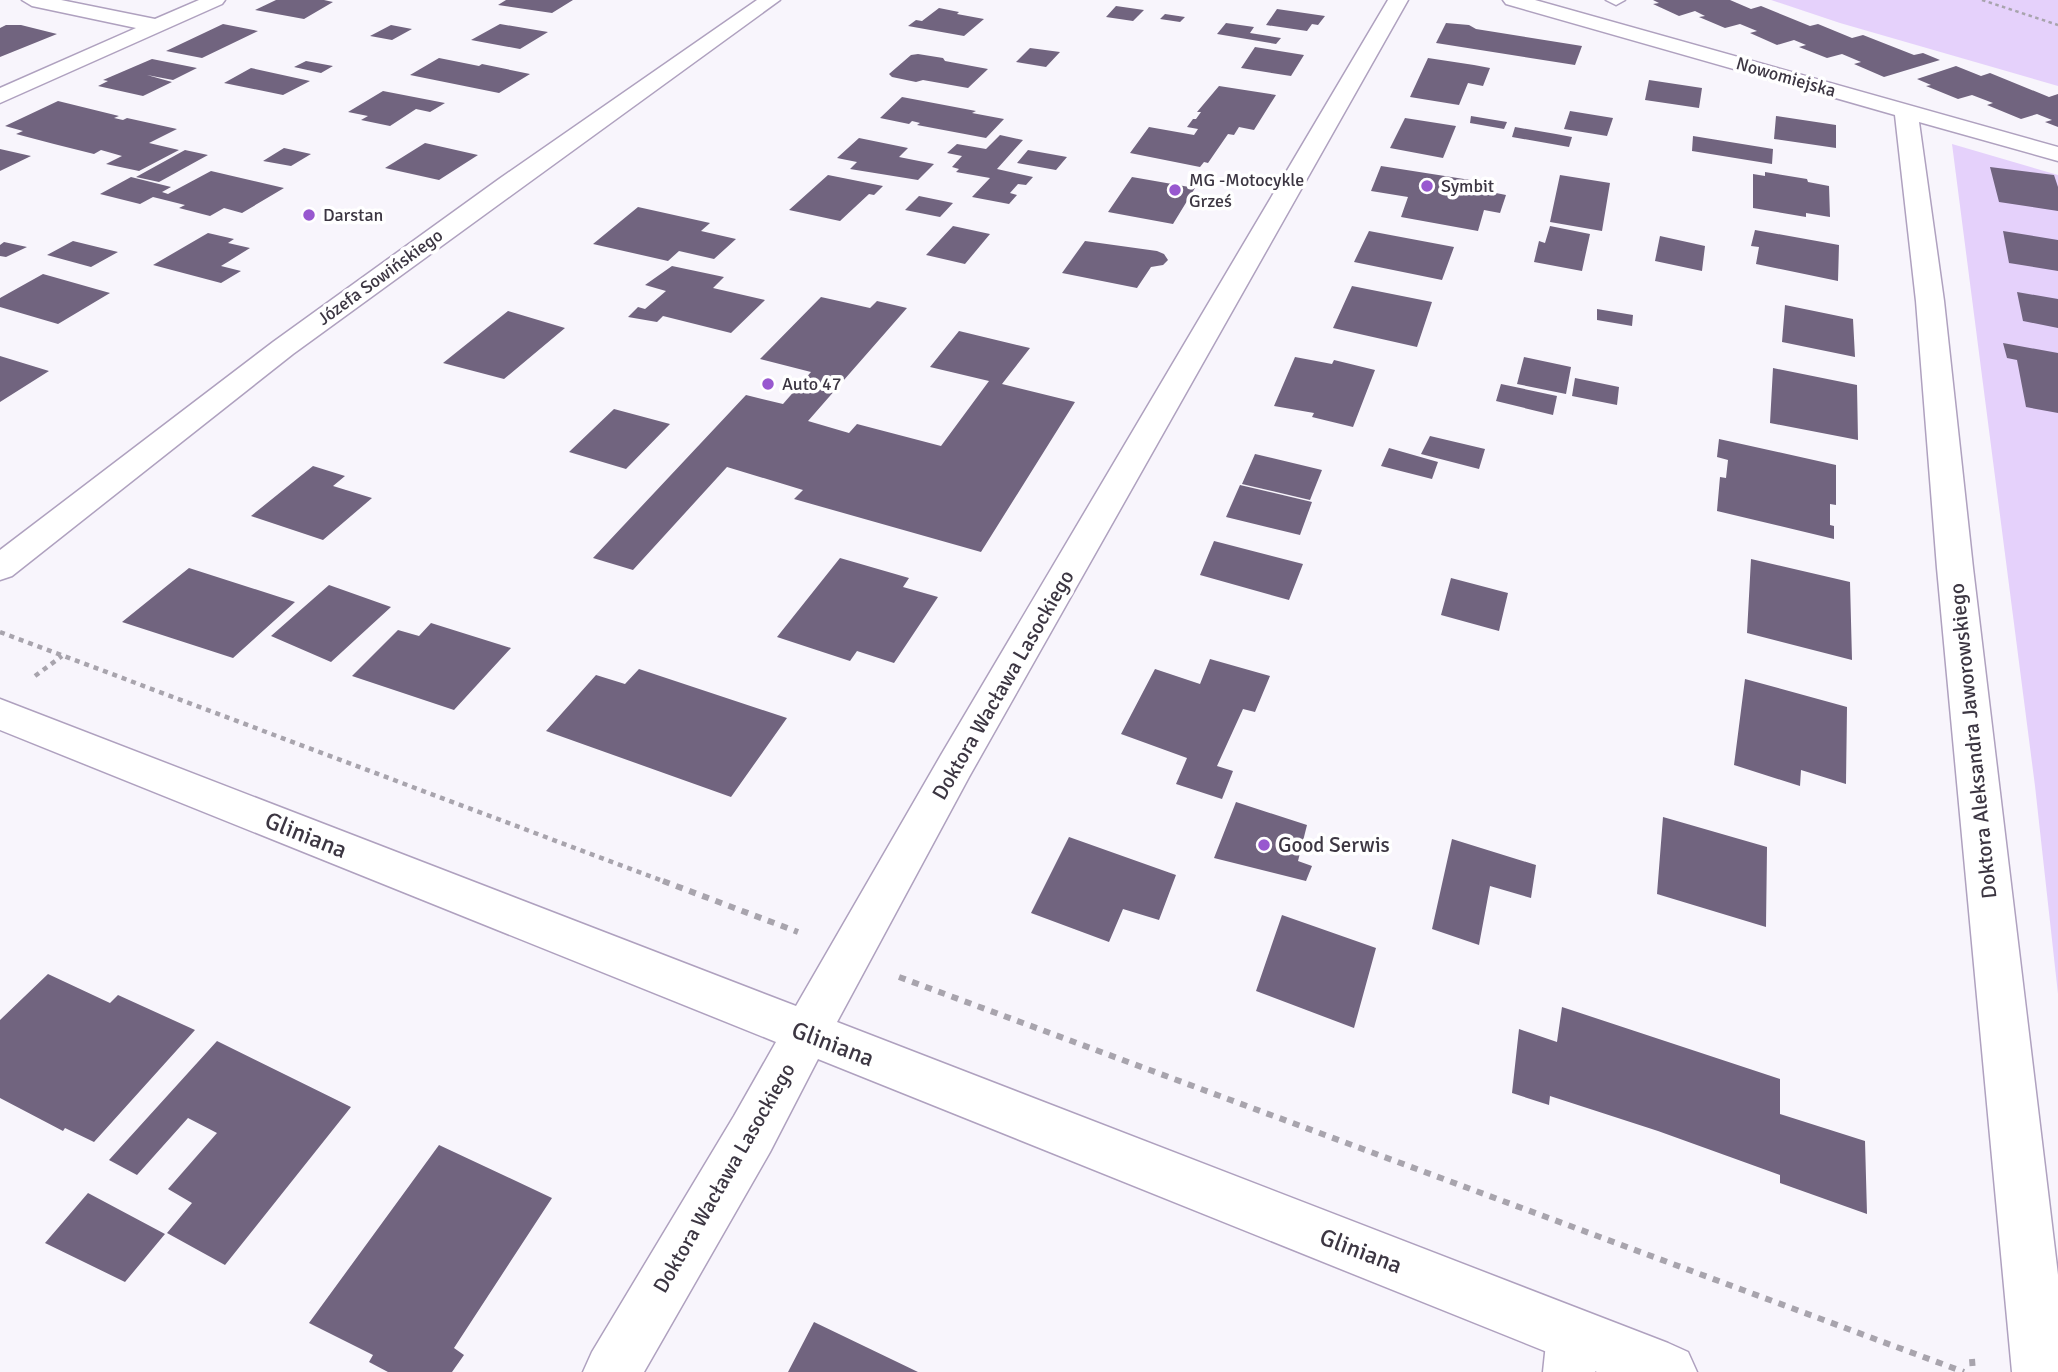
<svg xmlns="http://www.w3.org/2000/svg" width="2058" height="1372" font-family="Signika,sans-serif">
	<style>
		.green { fill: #e5d1fb }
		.building { fill: #71647f }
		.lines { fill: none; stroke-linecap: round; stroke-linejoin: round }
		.service-casing { stroke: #afa1bf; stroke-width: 3 }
		.minor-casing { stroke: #afa1bf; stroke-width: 3 }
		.path-far2 { stroke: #a8a4ad; stroke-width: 2.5; stroke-dasharray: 3.5 3.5; stroke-linecap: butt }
		.path-far1 { stroke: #a8a4ad; stroke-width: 4.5; stroke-dasharray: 5 5; stroke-linecap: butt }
		.path { stroke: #a8a4ad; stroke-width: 6; stroke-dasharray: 7 7; stroke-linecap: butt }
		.service { fill: #fff; fill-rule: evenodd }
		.minor { fill: #fff; fill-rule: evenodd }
		.poi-dot { fill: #9858cf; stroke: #fff; stroke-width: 2.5 }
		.labels { text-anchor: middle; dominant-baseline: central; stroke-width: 7; stroke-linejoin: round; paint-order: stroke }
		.far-street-label { font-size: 18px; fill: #3c3642; stroke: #fff }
		.far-poi-label { font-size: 18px; fill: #3c3642; stroke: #fff; text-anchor: start }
		.street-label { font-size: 21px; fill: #3c3642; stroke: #fff }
		.poi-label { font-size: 21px; fill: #3c3642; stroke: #fff; text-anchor: start }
		.near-street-label { font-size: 24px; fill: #3c3642; stroke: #fff }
	</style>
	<rect width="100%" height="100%" fill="#f8f5fc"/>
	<path class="green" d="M1771 0H2058V86L1840 23Z
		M1952 144 2058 175V994L2035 786Z"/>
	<path class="building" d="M276 0H324L333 2 304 19 255 10Z
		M506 0H573L552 13 498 5Z
		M1653 0H1730L1751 9 1761 6 1810 26 1818 24 1852 38 1863 35 1914 55 1923 53 1940 60 1884 77 1854 64 1861 62 1842 54 1827 58 1799 47 1806 45 1794 40 1777 45 1750 33 1757 31 1740 24 1725 28 1699 17 1705 16 1695 11 1679 16 1653 4 1659 3Z
		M1116 6 1144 10 1133 21 1106 17Z
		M939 8 959 12 957 14 984 19 964 36 908 26 916 20 922 21Z
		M1277 9 1325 16 1318 25 1312 24 1307 31 1266 25Z
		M1165 14 1185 17 1180 22 1160 19Z
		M1226 23 1254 27 1250 33 1281 38 1276 44 1217 34Z
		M1446 23 1469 25 1476 29 1582 46 1575 65 1436 43Z
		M223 24 258 31 202 58 166 51Z
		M500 24 548 32 520 49 471 40Z
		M6 25H21L57 34 0 57V28Z
		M391 25 412 29 392 40 370 36Z
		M1255 47 1304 55 1291 76 1241 68Z
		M1030 48 1060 52 1046 67 1016 62Z
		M918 54 943 58 945 61 988 69 968 88 923 80 916 82 892 77 889 74 911 55Z
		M439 58 479 66 482 64 530 74 499 93 410 75Z
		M1428 58 1474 65 1490 68 1483 86 1468 83 1459 105 1410 97Z
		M152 59 197 68 173 80 147 75 172 82 143 96 98 86 108 81 103 80Z
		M306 61 333 66 321 73 294 67Z
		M1956 66 1981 76 1990 73 2049 97 2058 94V127L2045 122 2052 120 2037 114 2021 119 1987 105 1993 103 1972 95 1958 99 1926 86 1931 85 1917 79Z
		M251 68 310 81 283 95 224 83Z
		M1649 80 1702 88 1699 108 1645 100Z
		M1219 86 1276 95 1254 130 1239 127 1234 135 1228 134 1208 163 1204 162 1200 167 1130 153 1149 127 1194 135 1198 129 1187 127 1193 119H1196L1201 112H1197Z
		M383 91 445 103 430 112 416 109 390 126 361 120 368 116 348 112Z
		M902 97 976 111 972 113 1004 119 986 138 917 125 920 123 912 121 909 124 880 118Z
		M58 101 119 116 114 118 123 120 127 118 177 129 149 143 179 150 139 171 106 164 122 156 101 150 94 154 54 144 16 134 23 131 5 126Z
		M1570 111 1613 118 1607 136 1564 129Z
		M1471 116 1507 122 1504 129 1470 123Z
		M1776 116 1836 125V148L1774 139Z
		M1405 118 1456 126 1443 158 1390 148Z
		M1515 127 1556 134 1572 137 1569 147 1512 137Z
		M1000 135 1023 140 997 169 1033 177 1026 185 1018 184 1010 193 1017 195 1009 204 972 197 990 178 956 172 959 169 952 167 962 156 947 153 957 144 986 149Z
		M1693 136 1773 149 1772 164 1692 151Z
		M859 138 908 148 899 157 934 164 918 180 850 169 857 162 837 158Z
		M425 143 478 155 439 180 385 168Z
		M284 148 311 154 291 166 263 161Z
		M0 149 31 156 0 171Z
		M185 150 208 155 159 182 136 177Z
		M1028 150 1067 157 1056 170 1017 163Z
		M1381 166 1483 182 1481 190 1506 195 1500 213 1484 210 1478 231 1401 217 1408 197 1371 191Z
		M1990 167 2054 175 2058 187V211L1999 202Z
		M211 171 284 188 242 213 224 208 210 216 179 208 185 205 153 197 140 204 100 194 131 177 171 187 162 192 168 194Z
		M1765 172 1807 179 1808 182 1829 186 1830 217 1806 213V217L1753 208V174L1765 176Z
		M828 175 883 186 874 195 869 194 840 221 789 210Z
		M1560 175 1610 183 1602 231 1550 222Z
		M1132 177 1195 188 1173 224 1108 212Z
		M919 196 953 203 940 217 905 210Z
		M638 207 710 223 701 231 736 239 714 259 679 251 668 261 593 244Z
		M953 226 990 234 965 264 926 255Z
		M1550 226 1590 234 1582 271 1534 262 1539 241 1545 243Z
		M1755 230 1839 245 1838 281 1756 264 1759 247 1751 246Z
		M1369 231 1454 247 1442 280 1354 262Z
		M2003 231 2058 240V271L2009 263Z
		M208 233 234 239 228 243 250 248 221 266 241 271 221 283 153 265Z
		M1660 236 1705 246 1702 271 1655 261Z
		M73 241 118 252 91 267 47 255Z
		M1085 241 1157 251 1164 254 1168 260 1163 265 1151 267 1137 288 1062 273Z
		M4 242 27 247 6 257 0 256V245Z
		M672 266 724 277 713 288 765 300 731 333 663 316 657 322 628 317 638 307 645 309 666 291 645 285Z
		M43 274 110 293 58 324 0 307V298Z
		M1352 286 1432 302 1417 347 1333 328Z
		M2017 292 2058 299V328L2023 321Z
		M821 297 870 308 877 301 907 308 808 421 849 433 857 424 941 446 989 381 930 367 959 331 1030 348 1002 384 1075 402 981 552 794 499 803 490 727 467 633 570 593 558 746 395 783 404 811 372 760 359Z
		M1785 305 1853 319 1855 357 1782 342Z
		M1597 309 1633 315 1632 326 1597 320Z
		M508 311 565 328 504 379 443 363Z
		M2003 343 2058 353V413L2026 407 2017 360 2007 358Z
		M0 356 49 371 0 402Z
		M1295 357 1332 364 1334 360 1375 370 1353 427 1312 417 1314 413 1274 406Z
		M1524 357 1571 367 1566 394 1517 384Z
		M1773 368 1857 385 1858 440 1770 423Z
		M1575 378 1619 387 1617 405 1572 396Z
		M1501 384 1557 396 1553 415 1496 401Z
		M614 409 670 424 626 469 569 452Z
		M1430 436 1485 449 1479 469 1421 454Z
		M1719 439 1836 465V505L1830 504V525L1834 526V539L1717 511 1720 477 1726 478 1728 460 1717 457Z
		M1389 448 1438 462 1432 479 1381 466Z
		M1255 454 1322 470 1310 500 1242 484Z
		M313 466 345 476 333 486 372 498 323 540 251 516Z
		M1240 485 1312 502 1300 535 1226 517Z
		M1214 541 1303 564 1289 600 1200 575Z
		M840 558 909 578 903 587 938 597 894 663 857 651 850 661 777 637Z
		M1751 559 1850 582 1852 660 1747 633Z
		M189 568 295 602 233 658 122 622Z
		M1451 578 1508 593 1499 631 1441 615Z
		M329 585 391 607 331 662 271 636Z
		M431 623 511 648 454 710 352 676 398 630 419 636Z
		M1210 659 1270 676 1255 712 1243 709 1217 766 1233 771 1222 799 1176 784 1187 758 1121 734 1155 669 1200 684Z
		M639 669 787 718 731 797 546 731 596 675 625 684Z
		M1745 679 1847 707 1846 784 1801 770 1800 786 1734 765Z
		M1236 802 1307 825 1298 861 1312 866 1306 881 1214 858Z
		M1663 817 1767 847 1766 927 1657 894Z
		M1069 837 1176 875 1159 920 1123 909 1109 942 1031 913Z
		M1452 839 1536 865 1531 898 1490 886 1479 945 1432 929Z
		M1282 915 1376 948 1354 1028 1256 991Z
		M48 974 110 1003 118 995 195 1030 94 1142 65 1128 63 1131 0 1098V1020Z
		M1562 1007 1780 1079V1114L1865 1141 1867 1214 1780 1183V1175L1658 1131 1550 1096 1549 1105 1512 1093 1519 1029 1557 1042Z
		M217 1041 351 1107 225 1265 167 1233 192 1203 168 1189 217 1133 188 1118 137 1175 109 1160Z
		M439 1145 552 1198 454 1348 464 1355 452 1372H388L369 1362 373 1355 309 1323Z
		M88 1193 165 1234 125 1282 45 1243Z
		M814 1322 918 1372H788Z"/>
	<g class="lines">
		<g class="service-casing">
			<path id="service" d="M1606 0H1625L1616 5Z
				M1573 1308 1591 1316 1599 1334 1595 1372H1543L1547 1334 1555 1316Z"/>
		</g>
		<g class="minor-casing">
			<path id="minor" d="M22 0H61L155 19 199 0H225L222 4 0 103V88L136 28 32 6Z
				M757 0H780L293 354 12 576 0 580V550L273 342 499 179Z
				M1388 0H1408L969 777 837 1022 1668 1343 1688 1352 1697 1372H1597L818 1059 770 1152 644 1372H583L592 1352 734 1116 776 1042 0 730V699L796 1006 941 755Z
				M1503 0H1535L2058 147V161L1919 122 1944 301 1973 568 2058 1275V1372H2012L1937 568 1916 301 1895 115 1506 4Z"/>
		</g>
		<path class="path-far2" d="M1982 0 2058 25"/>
		<path class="path-far1" d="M0 632 668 883
			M35 676 62 656"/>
		<path class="path" d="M663 881 798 932
			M899 977 1964 1372
			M1972 1359 1973 1372"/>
		<use href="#service" class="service"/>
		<use href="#minor" class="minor"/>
	</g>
	<g class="poi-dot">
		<circle cx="1427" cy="186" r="7"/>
		<circle cx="1175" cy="190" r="7"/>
		<circle cx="309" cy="215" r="7"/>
		<circle cx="768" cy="384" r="7"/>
		<circle cx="1264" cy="845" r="7"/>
	</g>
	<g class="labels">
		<g class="far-street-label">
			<text transform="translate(1786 77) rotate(16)">Nowomiejska</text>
			<text transform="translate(380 277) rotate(-36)">Józefa Sowińskiego</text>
		</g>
		<g class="far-poi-label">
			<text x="1189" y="180">MG -Motocykle<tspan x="1189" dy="21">Grześ</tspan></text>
			<text x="1441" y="186">Symbit</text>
			<text x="323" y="215">Darstan</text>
			<text x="782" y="384">Auto 47</text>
		</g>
		<g class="street-label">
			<text transform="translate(1003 685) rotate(-60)">Doktora Wacława Lasockiego</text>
			<text transform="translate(1973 741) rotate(-96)">Doktora Aleksandra Jaworowskiego</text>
			<text transform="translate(724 1178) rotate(-60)">Doktora Wacława Lasockiego</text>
		</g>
		<g class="poi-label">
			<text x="1278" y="845">Good Serwis</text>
		</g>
		<g class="near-street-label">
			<text transform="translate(306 835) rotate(22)">Gliniana</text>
			<text transform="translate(833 1044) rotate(21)">Gliniana</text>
			<text transform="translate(1361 1251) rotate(21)">Gliniana</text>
		</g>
	</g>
</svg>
